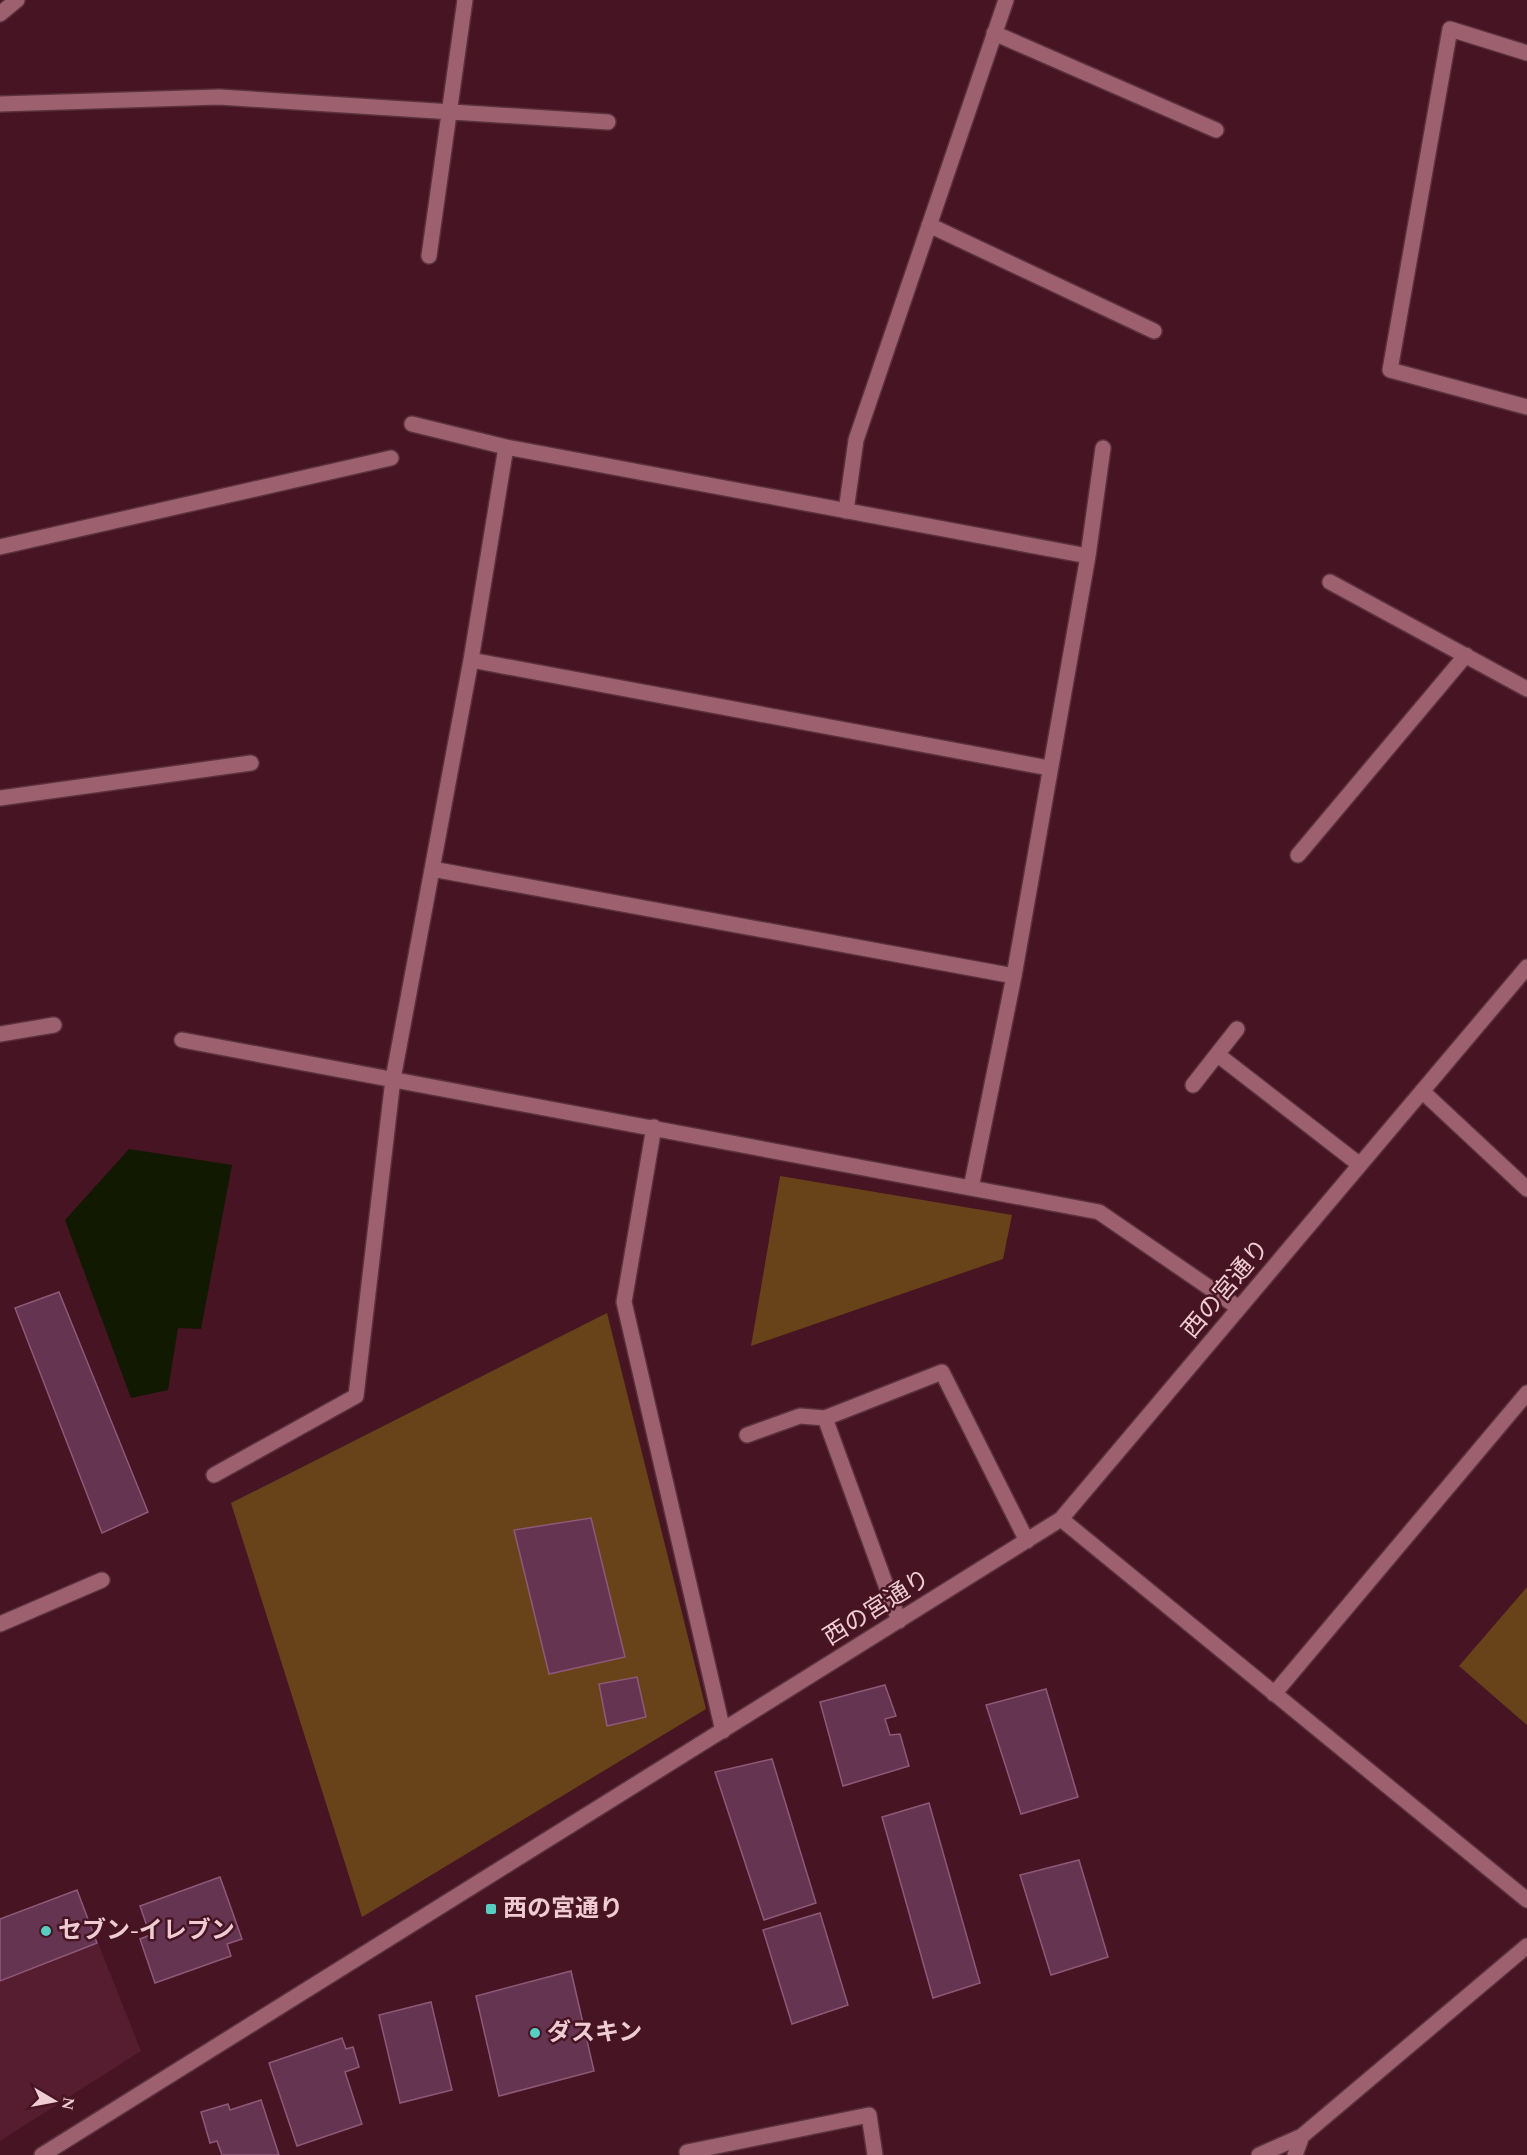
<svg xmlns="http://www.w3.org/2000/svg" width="1527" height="2155" font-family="Spectral,'Noto Sans JP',serif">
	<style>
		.built { fill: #561c2f }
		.green { fill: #684319; fill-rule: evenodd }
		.water { fill: #111901 }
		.building { fill: #653450; stroke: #8e5977; stroke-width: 1.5 }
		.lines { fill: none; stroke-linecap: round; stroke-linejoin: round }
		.minor-casing { stroke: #5a313d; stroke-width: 18 }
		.minor { stroke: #9c606e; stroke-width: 15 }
		.poi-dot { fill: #57cec1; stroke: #471423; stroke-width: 2 }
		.labels { text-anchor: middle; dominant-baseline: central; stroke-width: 5; stroke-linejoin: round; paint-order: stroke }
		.street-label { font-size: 24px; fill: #efccd3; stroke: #471423 }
		.poi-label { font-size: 24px; font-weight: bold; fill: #efccd3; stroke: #471423; text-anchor: start }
	</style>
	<rect width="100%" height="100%" fill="#471423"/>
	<path class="built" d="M77 1890 141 2051 0 2141V1919Z"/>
	<path class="green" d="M780 1176 1012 1215 1003 1259 751 1346Z
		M607 1313 706 1709 362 1917 231 1503ZM591 1518 624 1657 549 1674 514 1530Z
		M1527 1587V1725L1459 1666Z"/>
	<path class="water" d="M129 1149 232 1165 201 1329 178 1328 168 1390 131 1398 65 1220Z"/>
	<path class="building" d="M59 1292 148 1512 102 1533 15 1308Z
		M591 1518 625 1657 549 1674 514 1530Z
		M637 1677 646 1717 607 1726 599 1684Z
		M885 1685 896 1716 885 1719 890 1735 900 1734 909 1766 843 1786 820 1702Z
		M1046 1689 1078 1797 1021 1814 986 1705Z
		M772 1759 816 1903 764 1920 715 1772Z
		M929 1803 980 1983 933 1998 882 1817Z
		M1079 1860 1108 1957 1051 1975 1020 1875Z
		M220 1877 242 1939 227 1944 231 1956 155 1983 140 1939 150 1935 140 1906Z
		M77 1890 97 1943 0 1981V1919Z
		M820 1913 848 2005 792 2024 763 1930Z
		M571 1971 594 2071 499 2096 476 1996Z
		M431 2002 452 2090 400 2103 379 2015Z
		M342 2038 346 2049 353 2047 359 2067 345 2072 362 2124 297 2146 269 2063Z
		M261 2100 279 2155H222L217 2141 210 2143 201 2112 228 2104 230 2110Z"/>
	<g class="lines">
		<g class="minor-casing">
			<path id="minor" d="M0 14 17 0
				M994 33 1216 130
				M1527 53 1450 29 1390 370 1527 407
				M0 104 219 97 608 122
				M929 225 1154 331
				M429 256 465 0
				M412 424 506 447 1088 556
				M846 511 856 440 1006 0
				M0 547 391 458
				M1330 582 1527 689
				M471 660 1049 768
				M0 798 251 763
				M1298 855 1466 655
				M432 869 1014 976
				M0 1034 54 1025
				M182 1040 1099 1212 1239 1308
				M1218 1055 1360 1165
				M1193 1085 1237 1029
				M1422 1091 1527 1189
				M654 1127 624 1302 723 1731
				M971 1188 1014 976 1088 556 1103 448
				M747 1435 800 1416 825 1418
				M214 1475 356 1396 393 1079 471 660 506 447
				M1061 1519 1527 1900
				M899 1621 825 1418 942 1372 1027 1541
				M0 1624 102 1580
				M1274 1694 1527 1393
				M42 2155 1061 1519 1527 967
				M688 2155 687 2152 869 2115 875 2155
				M1259 2155 1302 2136 1527 1946
				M1295 2155 1302 2136"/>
		</g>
		<use href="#minor" class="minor"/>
	</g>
	<g class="poi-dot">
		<rect x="485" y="1903" width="12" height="12" rx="3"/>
		<circle cx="46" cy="1931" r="6"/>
		<circle cx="535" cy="2033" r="6"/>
	</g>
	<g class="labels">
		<g class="street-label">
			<text transform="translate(1226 1289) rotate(-50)">西の宮通り</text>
			<text transform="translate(877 1608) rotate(-32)">西の宮通り</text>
		</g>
		<g class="poi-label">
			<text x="503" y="1909">西の宮通り</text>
			<text x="58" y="1931">セブン-イレブン</text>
			<text x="547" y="2033">ダスキン</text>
		</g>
	</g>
	<g transform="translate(54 2101) rotate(100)" stroke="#471423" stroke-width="4.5" paint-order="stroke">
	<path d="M0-4.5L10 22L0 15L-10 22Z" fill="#efccd3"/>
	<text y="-9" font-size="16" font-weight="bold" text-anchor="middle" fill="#efccd3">N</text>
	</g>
</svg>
